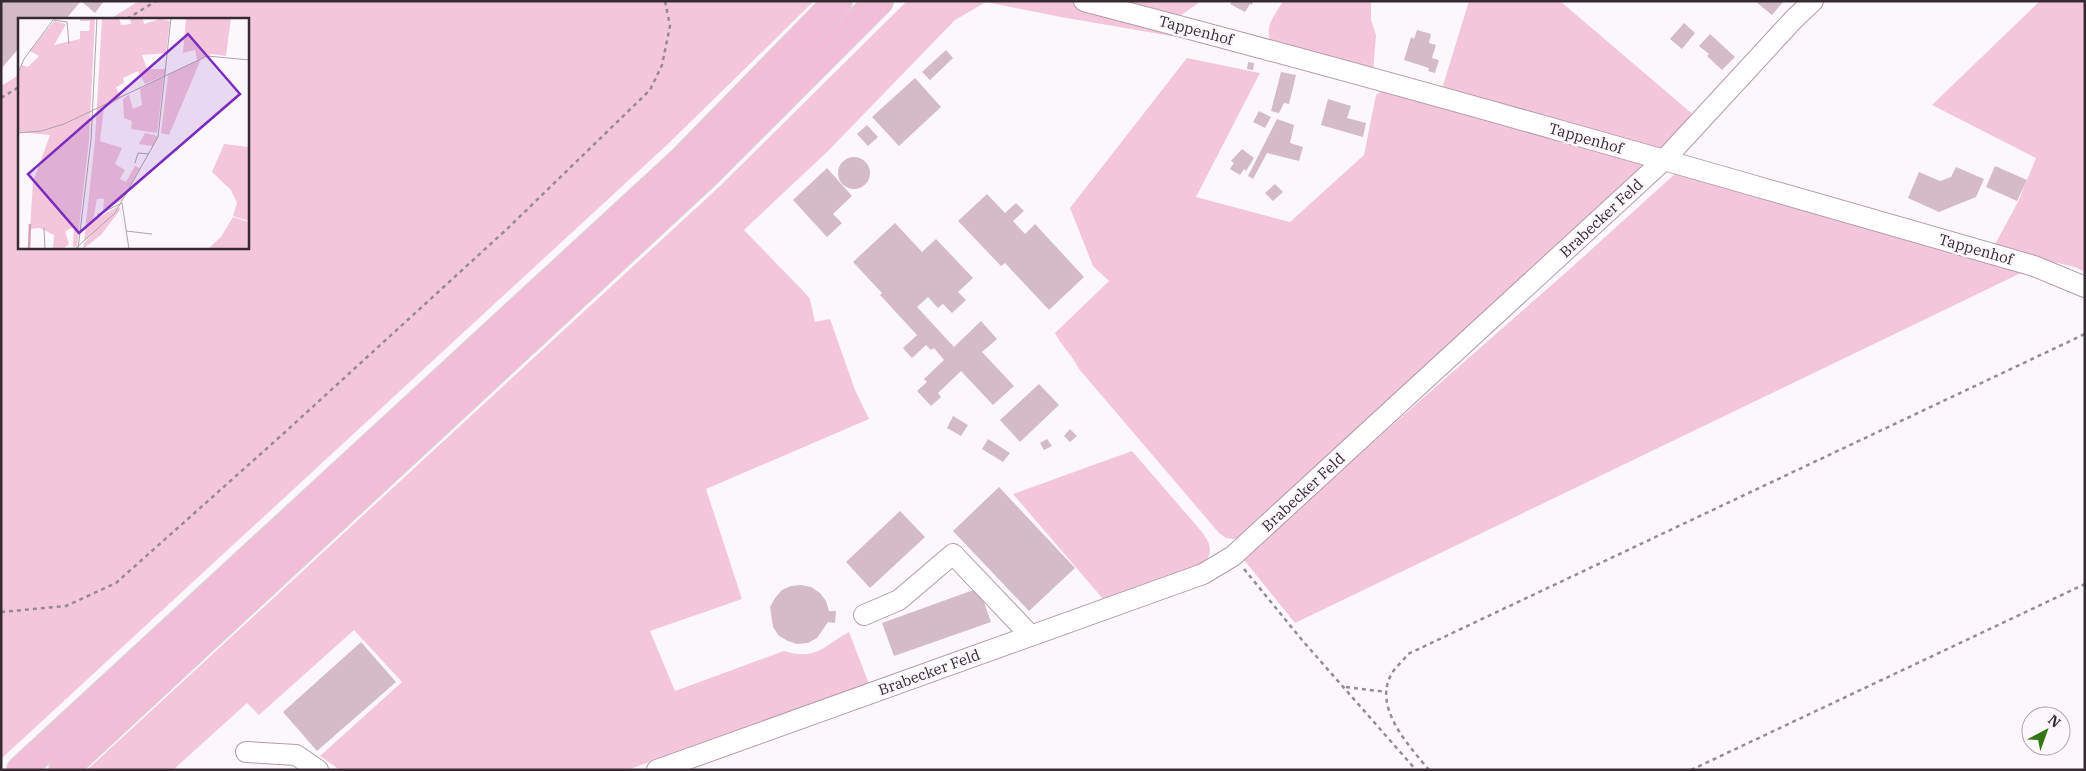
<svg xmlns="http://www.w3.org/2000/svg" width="2086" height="771" font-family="'IBM Plex Serif',serif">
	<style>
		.green { fill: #f3c6db }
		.building { fill: #d4bbc6 }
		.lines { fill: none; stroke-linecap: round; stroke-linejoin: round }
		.minor-casing { stroke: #b39ba7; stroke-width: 22 }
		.highway-casing { stroke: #d7d5d6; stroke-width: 30 }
		.path { stroke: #938c90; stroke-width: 2.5; stroke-dasharray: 4 4; stroke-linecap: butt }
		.minor { stroke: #fff; stroke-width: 20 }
		.highway { stroke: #f2bed7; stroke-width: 28 }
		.labels { text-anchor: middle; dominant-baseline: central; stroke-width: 5; stroke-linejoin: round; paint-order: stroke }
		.street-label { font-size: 15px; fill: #352b30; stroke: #fcf7fa }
		.inset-river { fill: none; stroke: #d5a0b9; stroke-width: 2.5 }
		.inset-road { fill: none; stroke: #aca5a9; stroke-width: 1 }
		.view { fill: #7b2cbf; fill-opacity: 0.15; stroke: #7b2cbf; stroke-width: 2.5 }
		.inset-edge { fill: none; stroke: #352b30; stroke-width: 2.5 }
	</style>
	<rect width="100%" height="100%" fill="#fcf7fa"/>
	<path class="green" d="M139 1H814L669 143 1 759V86L19 75V248H248V19H110Z
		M907 1H1201L1180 16 1183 38 1061 17 986 2 955 20 828 151 744 230 805 293 810 299 815 322 830 319 855 390 869 419 706 489 742 599 650 631 675 691 784 651C817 661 823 646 849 632L869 684 627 770H340L320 756 402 682 354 630 259 715 247 703 173 770H87L720 186Z
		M1283 1H1371V20L1376 35 1373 73 1273 45C1262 28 1274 17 1283 1Z
		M1469 1H1560L1696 117 1667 146 1650 150 1441 92Z
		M2040 1H2085V272L2075 267 1993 248 2018 202 2036 158 1932 105Z
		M1187 58 1260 73 1196 197 1290 222 1364 155 1376 95 1384 89 1644 164V168L1240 540 1226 538 1219 533 1079 369C1072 355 1062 346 1055 333L1109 281 1093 266 1070 208Z
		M1677 172 2023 272 1295 623 1244 560 1248 552 1571 268Z
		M1132 451 1202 532C1210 543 1214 552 1204 563L1104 600 1013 494Z"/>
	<path class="building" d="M1 1H81L66 19H19V48L1 69Z
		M81 1H104L95 13Z
		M1232 1H1253L1252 5 1250 4 1245 12 1230 4Z
		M1755 1H1782L1783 2 1772 15Z
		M1684 23 1695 33 1682 49 1670 39Z
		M1417 30 1431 34 1429 43 1436 45 1432 58 1439 60 1435 73 1428 71 1429 68 1404 60 1411 37 1414 39Z
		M1710 34 1735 57 1722 70 1707 56 1709 54 1699 46Z
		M946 50 953 58 930 80 922 72Z
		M1248 62 1254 63 1253 70 1247 69Z
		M1281 72 1296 75 1289 104 1284 103 1279 113 1271 111Z
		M915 78 941 107 899 146 872 117Z
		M1328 99 1351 106 1347 118 1366 123 1363 137 1321 125Z
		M1259 111 1271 117 1265 128 1253 122Z
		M1277 119 1294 125 1290 143 1303 147 1299 161 1267 153 1253 179 1248 176Z
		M867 125 878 137 868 146 857 134Z
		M1242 149 1254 158 1246 171 1244 169 1240 175 1230 169 1234 163 1231 161Z
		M838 173a16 16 0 1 1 32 0a16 16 0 1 1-32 0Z
		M1995 166 2027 180 2017 201 1986 187Z
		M1956 167 1984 179 1976 197 1939 212 1908 198 1919 172 1940 181 1951 177Z
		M827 168 852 196 833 214 842 223 827 237 793 200Z
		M1275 184 1283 192 1273 201 1265 193Z
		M987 194 1005 213 1016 203 1024 211 1013 221 1025 234 1035 224 1084 277 1049 310 1005 263 1001 266 958 221Z
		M895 223 922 252 936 239 973 278 958 292 966 300 952 313 943 304 938 308 928 297 917 307 954 347 981 321 997 339 982 352 1014 386 993 405 961 371 938 393 941 397 931 406 917 391 927 382 924 379 944 360 934 348 931 350 926 345 912 358 903 348 917 335 880 295 882 293 853 262Z
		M1039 384 1059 405 1020 442 1000 420Z
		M953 416 968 425 961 436 947 428Z
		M1070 429 1077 436 1070 442 1064 436Z
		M988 439 1010 453 1003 462 982 449Z
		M1047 439 1052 446 1044 450 1040 443Z
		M999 487 1075 568 1029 611 953 531Z
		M900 511 925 537 870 588 846 562Z
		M801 585 811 587 820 593 826 601 829 611H836L835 623 828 622 817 638 808 643 797 644 788 641 779 636 773 627 770 607 775 598 782 590 791 586Z
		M979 588 991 622 894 656 882 623Z
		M361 642 396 682 317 751 283 712Z"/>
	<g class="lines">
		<g class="minor-casing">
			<path id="minor" d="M1084 1C1402 84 1718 175 2034 266L2085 287
				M864 615 899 600 953 554 1031 636
				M246 752 296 755 318 770
				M657 770 1203 574 1233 556 1664 160 1794 19 1813 1"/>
		</g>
		<g class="highway-casing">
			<path id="highway" d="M21 770 683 160 838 1
				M63 770 705 175 879 1"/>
		</g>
		<path class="path" d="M127 19 156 1
			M1 98 19 87
			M1244 569 1302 640 1416 770
			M1 612 66 606 116 583 283 434 507 229 650 90 662 65 670 26 665 1
			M1346 687 1387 692
			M1429 770C1410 747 1373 708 1391 675 1395 667 1403 661 1408 654L2085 334
			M1691 770 2085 584"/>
		<use href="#minor" class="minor"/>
		<use href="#highway" class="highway"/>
	</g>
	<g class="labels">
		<g class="street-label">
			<text transform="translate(1196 30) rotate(15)">Tappenhof</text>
			<text transform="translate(1586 138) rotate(16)">Tappenhof</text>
			<text transform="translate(1601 218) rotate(-43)">Brabecker Feld</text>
			<text transform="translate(1976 249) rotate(16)">Tappenhof</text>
			<text transform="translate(1303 492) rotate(-43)">Brabecker Feld</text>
			<text transform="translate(929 672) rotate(-20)">Brabecker Feld</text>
		</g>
	</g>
	<g transform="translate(18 18)">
		<rect width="231" height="231" fill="#fcf7fa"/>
		<path d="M62 0H77L71 122 59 228 55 229 56 209 47 213 51 226 45 231H35L36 217 22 210 12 211 15 164 32 117 0 114V57L4 47 10 49 21 38 12 33 36 3 48 6 36 27 62 21V13H71L72 3H62ZM84 0H101L103 7 113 6 112 0H125L126 6 142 1 152 3 148 35 124 37 129 51H148L147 57 127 66 120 53 105 60 106 65 98 69 103 80 86 90 82 123 104 130 97 146 107 152 102 161 108 164 117 148 122 150 103 183 85 192 86 181H79L75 203 102 187 85 208 66 223 77 122ZM168 0H213L208 38 194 36 179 42 177 32 165 35ZM183 41 151 117 143 115 150 57ZM146 58 139 115 113 111 114 103 106 100 105 81 111 77 115 91 124 87 122 71ZM127 115 140 118 135 128 121 126ZM206 126 231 129V203L215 198 219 185 213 172 194 154ZM102 189 110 231 102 192 83 217 65 231 66 225ZM215 199 231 204V231H190L203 219Z" fill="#f3c6db"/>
		<path class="inset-river" d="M11 231 12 206"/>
		<path class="inset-road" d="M35 2 49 4 51 26M0 55 6 41 35 2M0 115 23 113 46 106 189 38 232 42M117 145 120 135 131 136M104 185 111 231M79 197 104 185M26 210 27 231M108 213 134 216M57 231 97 195 140 119 153 0M60 231 73 122 79 0"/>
		<path class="view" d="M170 16 222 76 61 215 10 156Z"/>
		<rect width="231" height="231" class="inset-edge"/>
	</g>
	<rect width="2086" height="771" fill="none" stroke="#352b30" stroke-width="5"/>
	<g transform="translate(2046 731) rotate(41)"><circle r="24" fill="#fcf7fa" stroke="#aca5a9"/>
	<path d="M0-4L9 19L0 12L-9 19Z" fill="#347615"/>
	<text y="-8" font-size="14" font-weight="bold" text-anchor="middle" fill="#352b30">N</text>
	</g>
</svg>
